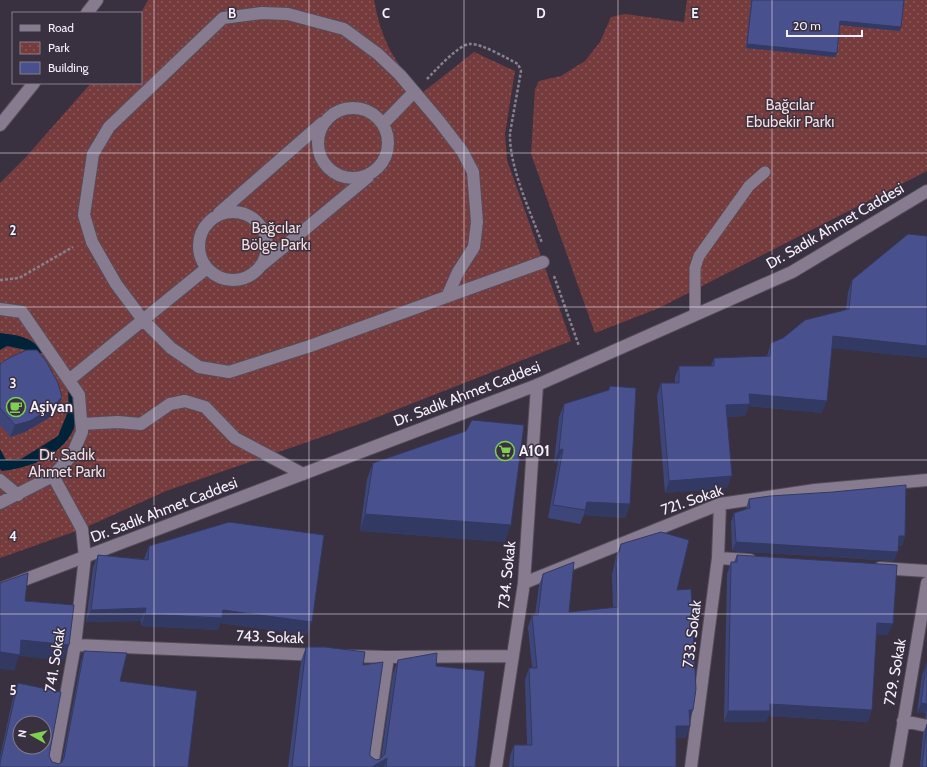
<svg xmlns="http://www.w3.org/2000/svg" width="927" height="767" font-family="Cabin,sans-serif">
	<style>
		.park { fill: url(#park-dots) }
		.water { fill: #002339 }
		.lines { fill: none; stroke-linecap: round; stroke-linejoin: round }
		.lane-casing { stroke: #544c5a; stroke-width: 12 }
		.street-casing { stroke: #544c5a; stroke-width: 14 }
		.secondary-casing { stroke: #544c5a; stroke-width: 14 }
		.path { stroke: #88808e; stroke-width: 2.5; stroke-dasharray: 3 2; stroke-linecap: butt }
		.lane { stroke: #877c8f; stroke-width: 11 }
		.street { stroke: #877c8f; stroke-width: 12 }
		.secondary { stroke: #877c8f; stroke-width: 12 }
		.wall { fill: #3e4679 }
		.shaded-wall { fill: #323963 }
		.building { fill: #48518d; stroke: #323963; fill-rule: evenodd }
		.grid { fill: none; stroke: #f7f1fc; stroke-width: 1; stroke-opacity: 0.55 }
		.labels { text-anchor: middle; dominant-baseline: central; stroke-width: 3; stroke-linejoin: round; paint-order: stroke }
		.park-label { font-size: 15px; fill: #f4dddc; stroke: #393040 }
		.street-label { font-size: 15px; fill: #f7f1fc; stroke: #393040 }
		.poi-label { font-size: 15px; font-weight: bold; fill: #f7f1fc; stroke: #393040; text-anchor: start }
		.grid-label { font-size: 13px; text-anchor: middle; font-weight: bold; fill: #f7f1fc; stroke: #393040; stroke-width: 3; stroke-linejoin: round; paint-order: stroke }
	</style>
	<defs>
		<pattern id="park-dots" width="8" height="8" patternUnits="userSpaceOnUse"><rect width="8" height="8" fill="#763c3d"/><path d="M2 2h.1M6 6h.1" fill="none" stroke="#8a595a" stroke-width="1.8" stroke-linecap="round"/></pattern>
	</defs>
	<rect width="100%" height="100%" fill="#393040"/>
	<path class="park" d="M148 0H374C382 43 394 61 422 93L474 52 515 71 505 134 507 160 571 341 365 422 166 491 82 529 0 558V183L26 157 91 83H141V13Z
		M687 0H927V171L659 308 595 333 531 154 535 89 539 81 561 76 585 61 600 42 611 17 625 14 684 22Z"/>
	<path class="water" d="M0 333C22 336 30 336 45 354L7 346 0 350Z
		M68 390 76 398C76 405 79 416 76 423 66 454 32 468 2 471L0 469V449L6 460 21 459 58 436 69 409Z"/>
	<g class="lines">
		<g class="lane-casing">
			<path id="lane" d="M695 315V268L699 256 749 186 765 172"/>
		</g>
		<g class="street-casing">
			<path id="street" d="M318 143a35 35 0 1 1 70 0a35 35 0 1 1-70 0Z
				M383 124 414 92
				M199 246a34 34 0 1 1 68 0a34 34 0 1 1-68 0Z
				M219 213 322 123
				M262 265 368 177
				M447 297 458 272 474 247 477 222 473 172 462 151 439 121 400 75 378 54 344 29 288 14 262 13 223 18 109 127 93 154 84 215 92 242 116 284 143 320 171 348 199 367 229 372 310 346 543 262
				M0 309 22 312 79 395 82 432 72 455 53 476 0 503
				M69 380 207 268
				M82 424 118 422 141 424 170 404 185 401 205 407 235 438 303 474
				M53 476 82 529 85 557 75 645 53 767
				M0 480 18 495
				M718 558 750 560
				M880 568 927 571
				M524 583 720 504 815 490 927 480
				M75 645 320 655
				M348 656 388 657 513 656
				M903 721 927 726
				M372 767 388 657
				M496 767 524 583 537 385
				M691 767 718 558 720 504
				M896 767 927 583"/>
		</g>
		<g class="secondary-casing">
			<path id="secondary" d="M87 13 97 0
				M0 125 34 83
				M0 589 537 385 792 272 927 191"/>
		</g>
		<path class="path" d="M427 79C435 71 459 44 470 44 481 43 508 59 518 64L521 71 510 133C509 167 530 211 542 243
			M554 276 579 346
			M0 280 19 278 73 247"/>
		<use href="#lane" class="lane"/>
		<use href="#street" class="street"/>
		<use href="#secondary" class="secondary"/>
	</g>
	<path class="wall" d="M751 0H904L900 31 840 25 837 53 835 57 746 48Z
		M927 236V358L832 348 822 413 749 406 745 416 727 417V488L665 493 657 395 661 383H675V378L679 366H711L714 358 767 356 771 343 846 310 848 292 852 280Z
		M0 365 62 397 58 408 50 417 25 432 10 437 0 425Z
		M610 386 630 504 625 518 584 515 580 524 548 518 558 462 554 463 559 417 564 404 608 390Z
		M373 463 505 542 360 531 367 479Z
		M749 499 905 536 902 546H898L894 561 732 551 731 522 734 513 746 509V508Z
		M621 544 677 590 690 721 686 738H676V767H509L510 756 514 745H527L525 680 529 668H532L528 627 532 615H535L539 585 543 574 569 612 613 608 612 575 616 556Z
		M149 546 307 635 220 623 218 630 141 626V621L86 622 93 567 98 555 144 559Z
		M737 555 888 635 876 634 868 722 768 716 766 722H724L727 574 731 562H734Z
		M306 647 363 665 370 752V756L376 760 381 759 393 674 398 660 436 666 475 767H288L301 661Z
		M84 651 120 681 188 767H0V757L14 693 18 683 52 762 59 764 62 762 81 661Z
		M927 662V719L925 718 926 713H917L922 675Z
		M927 724V767H920L923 733Z"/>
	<path class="shaded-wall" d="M840 21 901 27 900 31 839 25Z
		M747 44 837 53 835 57 746 48Z
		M833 336 927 346V358L829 348Z
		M749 394 827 401 822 413 749 406 745 416 722 417 726 405Z
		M62 397 58 408 50 417 25 432 10 437 15 425Z
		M563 449 558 462 554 463 559 450Z
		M732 476 727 488 665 493 669 481Z
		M587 502 630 504 625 518 584 515 585 510Z
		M365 514 511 525 505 542 360 531Z
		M899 536H905L902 546 895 545Z
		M736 542 898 552 894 561 732 551Z
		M146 608 141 621 86 622 91 610Z
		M223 610 312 622 307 635 220 623 218 630 141 626 145 614Z
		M877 623 893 624 888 635 873 634Z
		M21 640 69 645 63 661 19 656 14 671 0 669V652Z
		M921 703 927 704V709L926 713H917Z
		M770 704 872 710 868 722 768 716 766 722H724L728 711Z
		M689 710H693L689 722Z
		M676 726H690L686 738H672Z
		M387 758 384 767H372Z"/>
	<path class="building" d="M752 0H904L901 27 840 21 837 53 747 44Z
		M908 234 927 236V346L833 336 827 401 749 394 750 404 726 405 732 476 669 481 661 383H679V366H714V358L770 356 771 343 783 338 805 320 849 309 852 280Z
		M27 350H37L46 361 58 383 62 397 54 406 30 421 15 425 0 408V365L1 363 11 357Z
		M610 386 636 388 630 504 587 502 585 510 553 505 563 449 559 450 564 404 609 390Z
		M472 420 524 425 511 525 365 514 373 463 466 431Z
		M906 485 905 536H899L898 552 736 542 734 513 750 508 749 499 770 496 833 492Z
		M229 522 324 535 312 622 223 610 222 618 145 614 146 608 91 610 98 555 148 560 149 546Z
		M661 532 689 540 677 590 691 589 696 689 693 710H689L690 726H676V767H513L514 745H532L529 668H537L532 615H538L543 574 574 562 569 612 618 607 616 563 621 544Z
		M737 555 897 565 893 624 877 623 872 710 770 704V711H728L731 562H737Z
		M28 573 25 601 74 605 69 645 21 640 20 655 0 652V583Z
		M306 647H325L365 652 363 665 383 662 370 752V756L376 760 380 759 385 754 398 660 437 653 436 666 485 671 475 767H386L387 758 372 767H292Z
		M84 651 127 653 120 681 197 691 188 767H0V763L18 683 61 692 49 756 52 762 59 764 62 762 64 758ZM20 723H44V747H20Z
		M927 662V704L921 703 926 665Z
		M927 724V767H922Z"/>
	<path class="grid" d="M154 0V767M309 0V767M464 0V767M618 0V767M772 0V767M0 153H927M0 307H927M0 460H927M0 614H927"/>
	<defs>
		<g id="cafe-ring" transform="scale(1)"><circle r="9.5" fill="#393040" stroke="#7fd052" stroke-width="1.5"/><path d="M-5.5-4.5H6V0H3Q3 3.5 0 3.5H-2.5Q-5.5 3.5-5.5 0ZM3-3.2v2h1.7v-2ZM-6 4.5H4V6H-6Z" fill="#7fd052"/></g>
		<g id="supermarket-ring" transform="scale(1)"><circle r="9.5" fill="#393040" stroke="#7fd052" stroke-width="1.5"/><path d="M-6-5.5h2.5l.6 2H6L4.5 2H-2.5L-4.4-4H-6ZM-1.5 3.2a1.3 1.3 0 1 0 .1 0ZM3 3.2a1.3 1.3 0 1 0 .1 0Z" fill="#7fd052"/></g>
	</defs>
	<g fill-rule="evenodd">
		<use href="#cafe-ring" x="16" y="407"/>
		<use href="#supermarket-ring" x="505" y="451"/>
	</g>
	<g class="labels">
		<g class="park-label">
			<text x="790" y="105">Bağcılar<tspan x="790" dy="17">Ebubekir Parkı</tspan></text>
			<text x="276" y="228">Bağcılar<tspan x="276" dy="17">Bölge Parkı</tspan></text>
			<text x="67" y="455">Dr. Sadık<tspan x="67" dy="17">Ahmet Parkı</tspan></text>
		</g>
		<g class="street-label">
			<text transform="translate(835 226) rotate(-30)">Dr. Sadık Ahmet Caddesi</text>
			<text transform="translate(467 394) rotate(-21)">Dr. Sadık Ahmet Caddesi</text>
			<text transform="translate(692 500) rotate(-19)">721. Sokak</text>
			<text transform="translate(164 510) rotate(-21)">Dr. Sadık Ahmet Caddesi</text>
			<text transform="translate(507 575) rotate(-84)">734. Sokak</text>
			<text transform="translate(692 634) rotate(-83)">733. Sokak</text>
			<text transform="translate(270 637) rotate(2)">743. Sokak</text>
			<text transform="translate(55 660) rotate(-81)">741. Sokak</text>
			<text transform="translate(895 672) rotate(-80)">729. Sokak</text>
		</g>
		<g class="poi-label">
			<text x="30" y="407">Aşiyan</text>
			<text x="519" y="451">A101</text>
		</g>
	</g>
	<g class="grid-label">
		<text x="232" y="18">B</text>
		<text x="386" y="18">C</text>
		<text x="541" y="18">D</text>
		<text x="695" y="18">E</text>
		<text x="13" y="235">2</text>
		<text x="13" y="388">3</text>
		<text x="13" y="541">4</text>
		<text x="13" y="695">5</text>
	</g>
	<rect x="12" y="12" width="130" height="72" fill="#393040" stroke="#857d8b"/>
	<rect x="20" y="25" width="20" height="6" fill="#877c8f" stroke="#857d8b"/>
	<text x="48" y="32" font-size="12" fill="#f7f1fc">Road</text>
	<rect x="20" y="42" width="20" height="12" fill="url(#park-dots)" stroke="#857d8b"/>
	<text x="48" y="52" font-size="12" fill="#f7f1fc">Park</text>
	<rect x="20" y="62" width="20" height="12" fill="#48518d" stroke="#857d8b"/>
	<text x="48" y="72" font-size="12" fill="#f7f1fc">Building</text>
	<g transform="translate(32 735) rotate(278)"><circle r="19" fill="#393040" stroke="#857d8b"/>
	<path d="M0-3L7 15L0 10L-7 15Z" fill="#7fd052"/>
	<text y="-6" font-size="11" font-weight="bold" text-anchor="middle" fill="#f7f1fc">N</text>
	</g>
	<path d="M787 30v6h75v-6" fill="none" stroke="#f7f1fc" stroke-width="2"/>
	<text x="793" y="30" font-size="12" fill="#f7f1fc" stroke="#393040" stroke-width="3" paint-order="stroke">20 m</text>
</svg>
